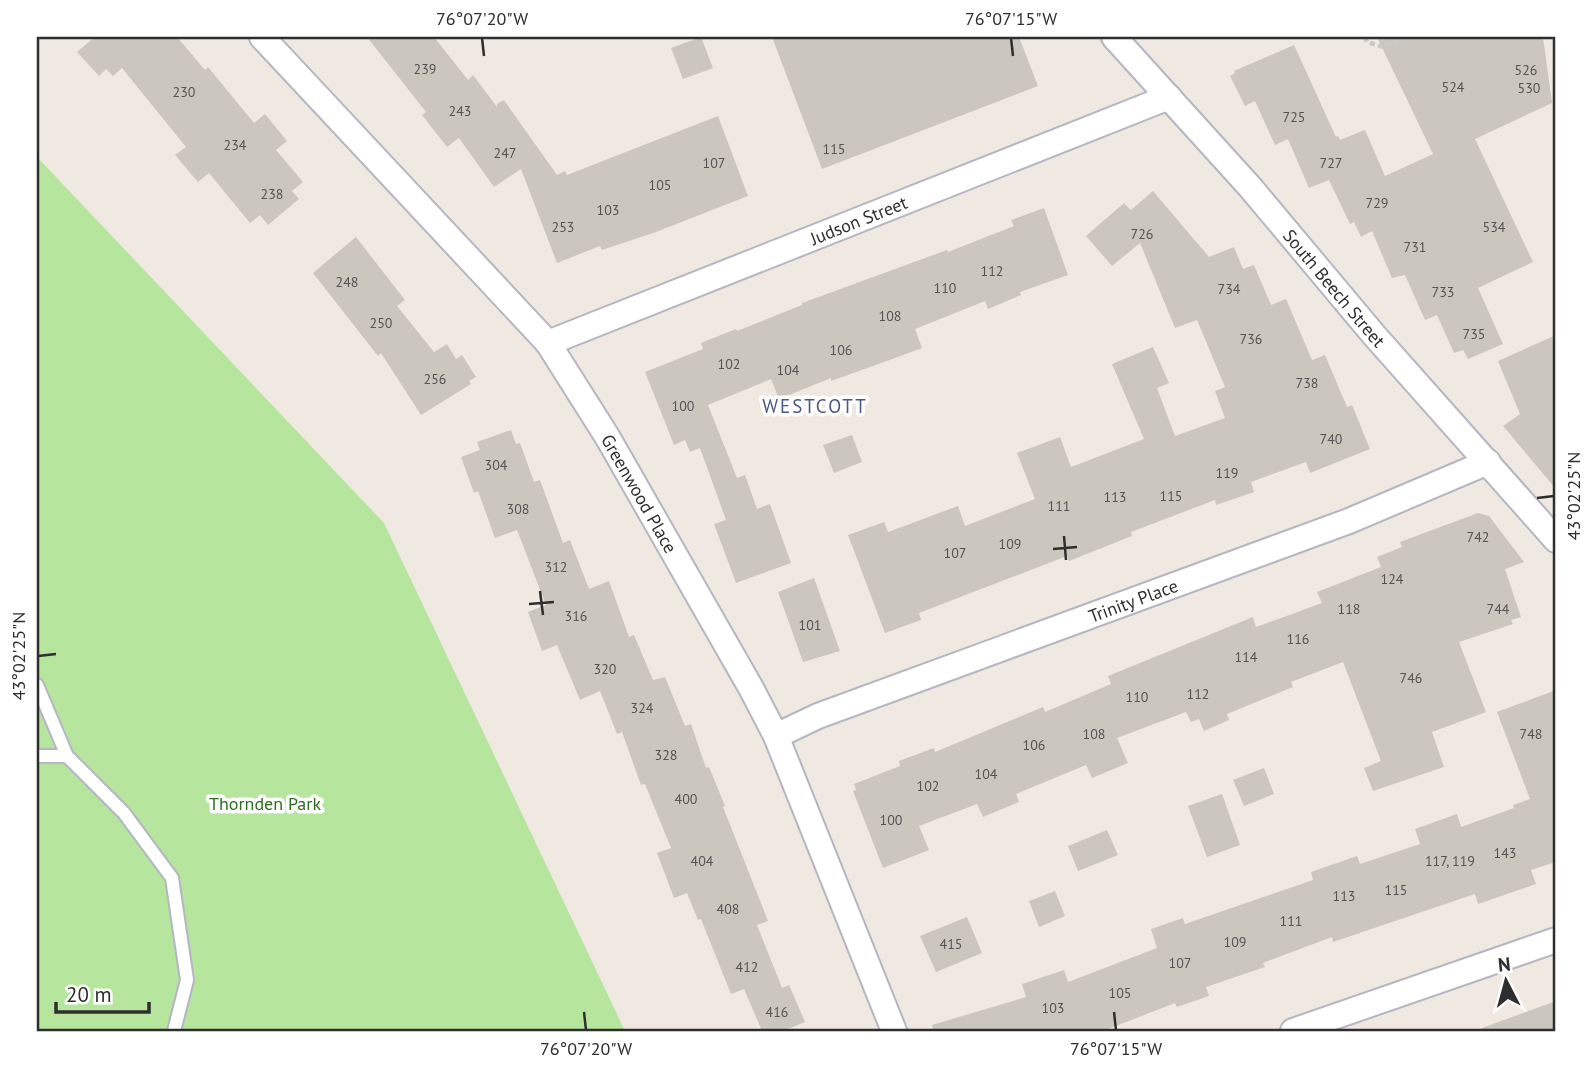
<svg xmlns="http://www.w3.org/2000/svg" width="1593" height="1068" font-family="'PT Sans',sans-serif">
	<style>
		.green { fill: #b6e59e }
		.building { fill: #cbc7bf }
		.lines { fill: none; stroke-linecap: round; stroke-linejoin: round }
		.lane-casing { stroke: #b4b7c1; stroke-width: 16 }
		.street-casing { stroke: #b4b7c1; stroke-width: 28 }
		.path { stroke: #c9c9c9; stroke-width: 4.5; stroke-dasharray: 5 3.5; stroke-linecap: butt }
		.lane { stroke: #fff; stroke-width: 12 }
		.street { stroke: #fff; stroke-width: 24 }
		.ticks { fill: none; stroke: #2e2e2e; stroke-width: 2.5 }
		.labels { text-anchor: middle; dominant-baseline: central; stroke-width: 7; stroke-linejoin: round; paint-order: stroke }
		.number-label { font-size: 14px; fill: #555452 }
		.street-label { font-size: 18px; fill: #2e2e2e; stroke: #fff }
		.park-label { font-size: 18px; fill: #2c6e1b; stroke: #fff }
		.neighbourhood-label { font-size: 19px; letter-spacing: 2px; fill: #4d5680; stroke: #fff }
		.neatline { fill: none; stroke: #2e2e2e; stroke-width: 2.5 }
		.ticks-label { font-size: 18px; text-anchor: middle; fill: #2e2e2e }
	</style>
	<rect width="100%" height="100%" fill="#efe9e1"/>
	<path class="green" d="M37 157 384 523 625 1031H37Z"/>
	<path class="building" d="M95 37H177L205 70 208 67 254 123 265 114 287 141 276 150 303 182 292 191 299 199 268 225 260 215 250 223 209 173 198 182 175 155 186 147 122 68 113 76 106 69 99 76 77 52Z
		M367 37H434L468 80 473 75 497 107V104L504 100 557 175 565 171 567 175 718 116 748 196 656 232 602 250 600 246 557 263 521 169 494 187 459 138 447 147 422 115 426 112Z
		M701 37 713 68 683 79 671 48Z
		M772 37H1019L1038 86 822 169Z
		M1377 37H1543L1552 103 1475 139 1533 262 1478 288 1503 344 1468 359 1463 350 1454 353 1437 315 1425 320 1405 275 1392 278 1372 231 1361 237 1354 222 1350 224 1329 180 1309 188 1288 139 1275 145 1255 101 1245 106 1230 76 1235 73 1234 71 1294 45 1336 137 1338 136 1340 140 1365 130 1385 176 1433 154Z
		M1153 191 1209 257 1234 247 1243 269 1254 265 1271 305 1286 299 1312 360 1325 355 1347 407 1352 405 1370 449 1310 473 1306 462 1251 482 1254 492 1216 505 1215 500 1131 532 1132 536 1069 561 1067 556 919 613 921 620 885 633 848 535 884 522 888 532 958 506 965 526 1035 499 1017 453 1060 437 1071 467 1144 439 1112 364 1153 347 1169 383 1157 388 1175 436 1225 418 1215 391 1225 387 1197 320 1175 328 1140 243 1112 266 1086 236 1124 203 1131 210Z
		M1044 208 1068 275 1020 292 1021 295 988 309 985 301 915 329 922 348 887 361 831 381V378L779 399 771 379 708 405 737 478 745 475 757 509 770 504 791 563 736 583 714 524 726 520 700 448 690 452 685 440 674 445 645 372 703 349 701 343 736 329 737 331 802 305V303L947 250 948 252 1014 226 1011 220Z
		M356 237 405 300 397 306 434 352 447 344 456 359 462 355 476 377 469 381 471 384 421 415 381 353 378 356 313 273Z
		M1556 335V489L1503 426 1520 414 1498 361Z
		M511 430 516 444 520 443 534 482 540 480 563 543 570 540 589 589 609 581 629 637 634 635 653 680 665 677 685 726 691 724 706 768 709 767 725 806 723 807 768 921 757 925 782 988 789 985 805 1022 783 1031H762L744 989 731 994 701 919 698 920 687 893 674 898 657 853 671 848 645 784 641 785 622 732 617 734 600 691 580 700 557 645 542 651 528 612 546 605 517 530 495 538 478 491 474 493 461 457 480 450 477 442Z
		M852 435 862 462 834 473 823 445Z
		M1478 513 1489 516 1524 562 1505 569 1521 617 1511 620 1513 624 1459 642 1486 712 1432 732 1444 767 1373 791 1364 768 1381 761 1343 662 1291 682 1293 687 1227 714 1229 720 1204 731 1199 719 1191 722 1186 712 1117 738 1128 763 1092 778 1086 765 1016 794 1019 802 983 817 977 804 919 826 929 850 883 868 853 791 856 790 854 784 900 766 899 761 934 748 935 752 1043 707 1045 712 1111 684 1108 676 1253 617 1256 627 1322 603 1317 592 1381 567 1377 557 1402 547 1400 542Z
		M814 578 840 651 803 662 778 592Z
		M1556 690V862L1531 870 1536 884 1478 904 1475 894 1333 942 1332 937 1263 963 1265 967 1206 987 1209 996 1177 1007 1175 1003 1103 1031H933L932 1025 1026 997 1022 984 1064 970 1068 982 1157 948 1151 929 1183 918 1185 924 1313 880 1311 872 1357 856 1360 864 1420 844 1415 829 1457 814 1461 827 1514 808 1513 805 1530 799 1497 712Z
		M1264 768 1274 794 1244 806 1233 780Z
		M1222 794 1240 845 1207 857 1188 806Z
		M1107 830 1118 855 1078 871 1068 846Z
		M1055 891 1065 916 1039 927 1029 901Z
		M967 917 982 953 936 972 920 936Z
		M1556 1001V1031H1482V1028Z"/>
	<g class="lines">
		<g class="lane-casing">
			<path id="lane" d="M37 685 67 756 124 813 172 878 187 980 174 1031
				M37 756H67"/>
		</g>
		<g class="street-casing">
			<g id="street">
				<path id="s1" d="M262 37 548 343 608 438 751 688 776 736 894 1031"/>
				<path id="s2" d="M1114 37 1250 187 1374 335 1556 540"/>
				<path id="s3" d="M548 343 1169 97"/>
				<path id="s4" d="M776 736 818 716 1349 521 1488 462"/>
				<path d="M1293 1031 1556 940"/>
			</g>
		</g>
		<path class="path" d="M1365 37 1367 42 1383 47 1404 37"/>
		<use href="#lane" class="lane"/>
		<use href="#street" class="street"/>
	</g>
	<path class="ticks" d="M482 38 484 56M1011 38 1013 56M1537 498 1554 496M1064 536 1066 560M1053 549 1077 547M540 591 543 615M529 604 554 602M38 656 56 654M584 1012 586 1030M1114 1012 1116 1030"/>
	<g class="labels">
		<g class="number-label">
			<text x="425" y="69">239</text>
			<text x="1526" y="70">526</text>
			<text x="1453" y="87">524</text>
			<text x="1529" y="88">530</text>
			<text x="184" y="92">230</text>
			<text x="460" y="111">243</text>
			<text x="1294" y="117">725</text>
			<text x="235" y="145">234</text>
			<text x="834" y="149">115</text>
			<text x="505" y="153">247</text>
			<text x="714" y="163">107</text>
			<text x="1331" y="163">727</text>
			<text x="660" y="185">105</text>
			<text x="272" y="194">238</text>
			<text x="1377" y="203">729</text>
			<text x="608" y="210">103</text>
			<text x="563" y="227">253</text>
			<text x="1494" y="227">534</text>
			<text x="1142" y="234">726</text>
			<text x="1415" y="247">731</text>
			<text x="992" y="271">112</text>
			<text x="347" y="282">248</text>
			<text x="945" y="288">110</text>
			<text x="1229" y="289">734</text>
			<text x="1443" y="292">733</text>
			<text x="890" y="316">108</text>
			<text x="381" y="323">250</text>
			<text x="1474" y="334">735</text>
			<text x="1251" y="339">736</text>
			<text x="841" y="350">106</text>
			<text x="729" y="364">102</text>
			<text x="788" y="370">104</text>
			<text x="435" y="379">256</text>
			<text x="1307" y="383">738</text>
			<text x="683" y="406">100</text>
			<text x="1331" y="439">740</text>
			<text x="496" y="465">304</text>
			<text x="1227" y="473">119</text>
			<text x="1171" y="496">115</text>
			<text x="1115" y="497">113</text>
			<text x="1059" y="506">111</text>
			<text x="518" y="509">308</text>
			<text x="1478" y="537">742</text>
			<text x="1010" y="544">109</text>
			<text x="955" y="553">107</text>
			<text x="556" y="567">312</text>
			<text x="1392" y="579">124</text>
			<text x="1349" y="609">118</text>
			<text x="1498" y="609">744</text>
			<text x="576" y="616">316</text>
			<text x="810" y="625">101</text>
			<text x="1298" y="639">116</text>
			<text x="1246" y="657">114</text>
			<text x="605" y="669">320</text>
			<text x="1411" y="678">746</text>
			<text x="1198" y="694">112</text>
			<text x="1137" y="697">110</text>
			<text x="642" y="708">324</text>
			<text x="1094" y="734">108</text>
			<text x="1531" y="734">748</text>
			<text x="1034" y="745">106</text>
			<text x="666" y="755">328</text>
			<text x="986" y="774">104</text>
			<text x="928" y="786">102</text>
			<text x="686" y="799">400</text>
			<text x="891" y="820">100</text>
			<text x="1505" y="853">143</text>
			<text x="702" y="861">404</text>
			<text x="1450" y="861">117, 119</text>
			<text x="1396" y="890">115</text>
			<text x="1344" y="896">113</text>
			<text x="728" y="909">408</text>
			<text x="1291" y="921">111</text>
			<text x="1235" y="942">109</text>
			<text x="951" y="944">415</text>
			<text x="1180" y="963">107</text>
			<text x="747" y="967">412</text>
			<text x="1120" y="993">105</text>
			<text x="1053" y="1008">103</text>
			<text x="777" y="1012">416</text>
		</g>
		<g class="street-label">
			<text stroke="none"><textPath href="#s3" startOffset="334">Judson Street</textPath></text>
			<text stroke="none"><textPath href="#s2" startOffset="334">South Beech Street</textPath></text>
			<text stroke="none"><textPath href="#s1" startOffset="595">Greenwood Place</textPath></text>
			<text stroke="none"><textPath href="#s4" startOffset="382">Trinity Place</textPath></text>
		</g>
		<g class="park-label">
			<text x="265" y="803">Thornden Park</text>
		</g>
		<g class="neighbourhood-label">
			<text x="815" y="406">WESTCOTT</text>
		</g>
	</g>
	<rect width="1593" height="1068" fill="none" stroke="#ffffff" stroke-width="77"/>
	<g transform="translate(1506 981) rotate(354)" stroke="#ffffff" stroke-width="5" paint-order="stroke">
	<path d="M0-5L12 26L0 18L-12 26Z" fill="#2e2e2e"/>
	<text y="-10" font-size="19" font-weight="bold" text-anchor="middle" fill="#2e2e2e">N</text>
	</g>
	<path d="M56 1002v10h93v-10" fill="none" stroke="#2e2e2e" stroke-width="3.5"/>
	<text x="66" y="1002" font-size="21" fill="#2e2e2e" stroke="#ffffff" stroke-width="5" paint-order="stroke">20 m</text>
	<rect x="38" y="38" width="1516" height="992" class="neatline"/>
	<g class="ticks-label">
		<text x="482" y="25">76°07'20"W</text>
		<text x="1011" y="25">76°07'15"W</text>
		<text transform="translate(1574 496) rotate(-90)" y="6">43°02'25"N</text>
		<text transform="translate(19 656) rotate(-90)" y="6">43°02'25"N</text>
		<text x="586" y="1055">76°07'20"W</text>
		<text x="1116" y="1055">76°07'15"W</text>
	</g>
</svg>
